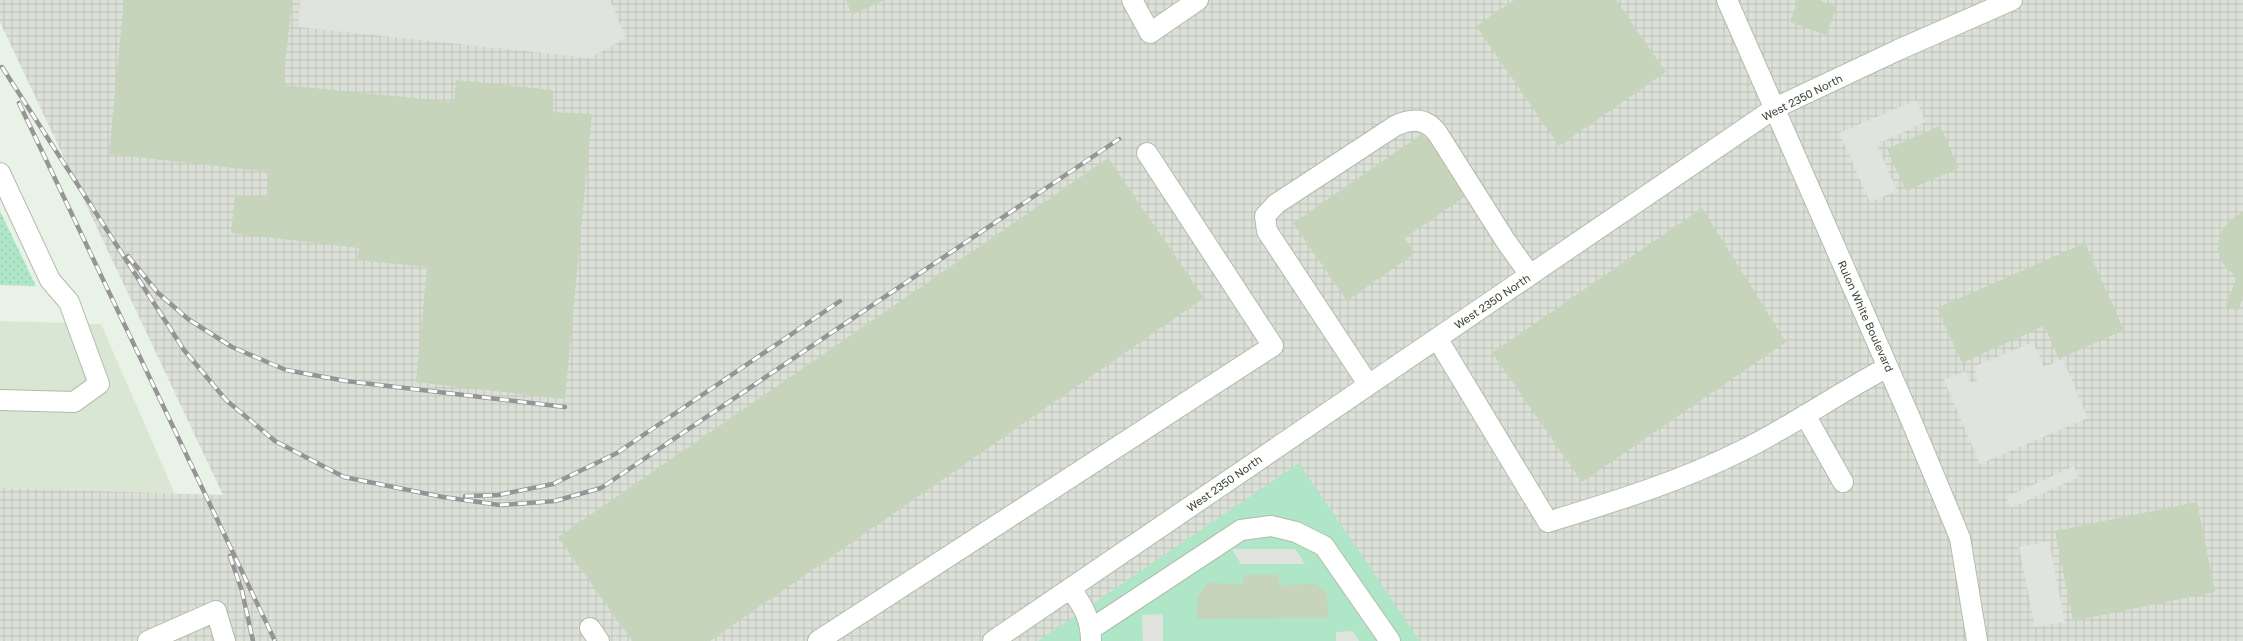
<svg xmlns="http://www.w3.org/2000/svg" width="2243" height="641" font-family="'Golos Text',sans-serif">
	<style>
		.residential { fill: #dae6d4 }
		.industrial { fill: url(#industrial-grid) }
		.grass { fill: #afe6c8 }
		.park { fill: url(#park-dots) }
		.parking { fill: #e0e3de }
		.building { fill: #c5d4bb }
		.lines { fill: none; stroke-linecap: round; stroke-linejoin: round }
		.minor-casing { stroke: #b0bda9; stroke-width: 22 }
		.minor { stroke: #fff; stroke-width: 20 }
		.rail-casing { stroke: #959595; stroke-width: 4.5 }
		.rail { stroke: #fff; stroke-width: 3; stroke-dasharray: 9; stroke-linecap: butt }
		.labels { text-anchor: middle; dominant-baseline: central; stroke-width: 4; stroke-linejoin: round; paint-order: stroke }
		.street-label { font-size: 11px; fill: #3b4535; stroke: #fff }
	</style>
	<defs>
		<pattern id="industrial-grid" width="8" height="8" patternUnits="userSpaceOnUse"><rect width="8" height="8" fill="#dce1d8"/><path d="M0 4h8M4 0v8" fill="none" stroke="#bec2ba"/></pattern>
		<pattern id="park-dots" width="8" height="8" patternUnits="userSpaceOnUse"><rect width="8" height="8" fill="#afe6c8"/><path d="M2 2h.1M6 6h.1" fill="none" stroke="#97c7ac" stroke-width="1.8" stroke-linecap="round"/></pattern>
	</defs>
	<rect width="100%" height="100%" fill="#e9f2e6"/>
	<path class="residential" d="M0 321 101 324 175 494 0 488Z"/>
	<path class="industrial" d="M0 0H2243V641H0V488L223 495 0 22Z"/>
	<path class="grass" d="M1299 463 1420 641H1038Z"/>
	<path class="park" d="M0 211 36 286 0 285Z"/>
	<path class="parking" d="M300 0H610L626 38 590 58 298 27Z
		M1916 100 1926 122 1877 144 1897 191 1870 202 1839 133Z
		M2033 342 2044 367 2063 359 2088 418 1980 464 1944 380 1965 371 1970 382 1975 383 1978 378 1973 367Z
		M2074 466 2079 477 2011 508 2006 497Z
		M2049 541 2065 622 2035 627 2019 547Z
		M1232 549H1295L1305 564H1241Z
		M1163 614V641H1143L1142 615Z
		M1353 631 1359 641H1336V632Z"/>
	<path class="building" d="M124 0H292L283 85 454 102 456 80 553 90V112L592 114 565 399 416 382 427 267 357 260 359 248 231 233 235 195 267 197 269 172 109 154Z
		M846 0H884L852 15Z
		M1514 0H1616L1666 72 1559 146 1476 26Z
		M1798 0H1818L1837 7 1826 35 1790 22Z
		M1940 126 1959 168 1906 191 1887 149Z
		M1422 134 1429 141 1464 197 1405 238 1415 253 1347 301 1293 223Z
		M1108 158 1204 298 710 641H632L558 537Z
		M1702 208 1786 342 1582 482 1492 353Z
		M2243 212V299L2238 311 2225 306 2237 277 2227 269 2221 260 2218 250 2219 239 2223 229 2230 220Z
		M2085 243 2124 330 2059 359 2044 326 1962 363 1937 308Z
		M2197 502 2215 592 2073 621 2055 531Z
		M1243 575H1279V585L1316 584 1327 593 1328 618 1197 619V597L1207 583 1243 584Z"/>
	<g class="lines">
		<g class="minor-casing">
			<path id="minor" d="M1132 0 1150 33 1198 0
				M1727 0 1911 420 1960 538 1977 641
				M0 173 50 280 69 302 99 384 74 402 0 400
				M1437 338 1548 522C1613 502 1679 482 1741 451 1792 426 1838 393 1888 367
				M1368 384 1267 231 1265 216 1276 204 1395 126C1412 118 1427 118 1438 134L1505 240 1530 275
				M1805 415 1843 482
				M1071 589C1083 606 1091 619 1091 641
				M590 628 599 641
				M1091 629 1241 530 1271 526 1296 532 1324 546 1390 641
				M148 641 216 611 225 641
				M818 641 1273 346 1147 153
				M993 641 1775 108 1898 50 2012 0"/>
		</g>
		<use href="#minor" class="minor"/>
		<g class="rail-casing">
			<path id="rail" d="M2 67 184 350 226 400 275 441 344 477 443 497 500 505 555 501 601 488 1119 139
				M19 103 275 641
				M128 256 158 293 188 319 232 347 286 370 346 381 565 407
				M465 496 498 495 553 484 617 453 840 301
				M230 556 242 591 253 641"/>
		</g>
		<use href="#rail" class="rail"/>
	</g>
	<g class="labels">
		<g class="street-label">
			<text transform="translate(1802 97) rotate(-27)">West 2350 North</text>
			<text transform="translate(1492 301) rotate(-34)">West 2350 North</text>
			<text transform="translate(1866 316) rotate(66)">Rulon White Boulevard</text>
			<text transform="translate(1224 483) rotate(-35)">West 2350 North</text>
		</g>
	</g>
</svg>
